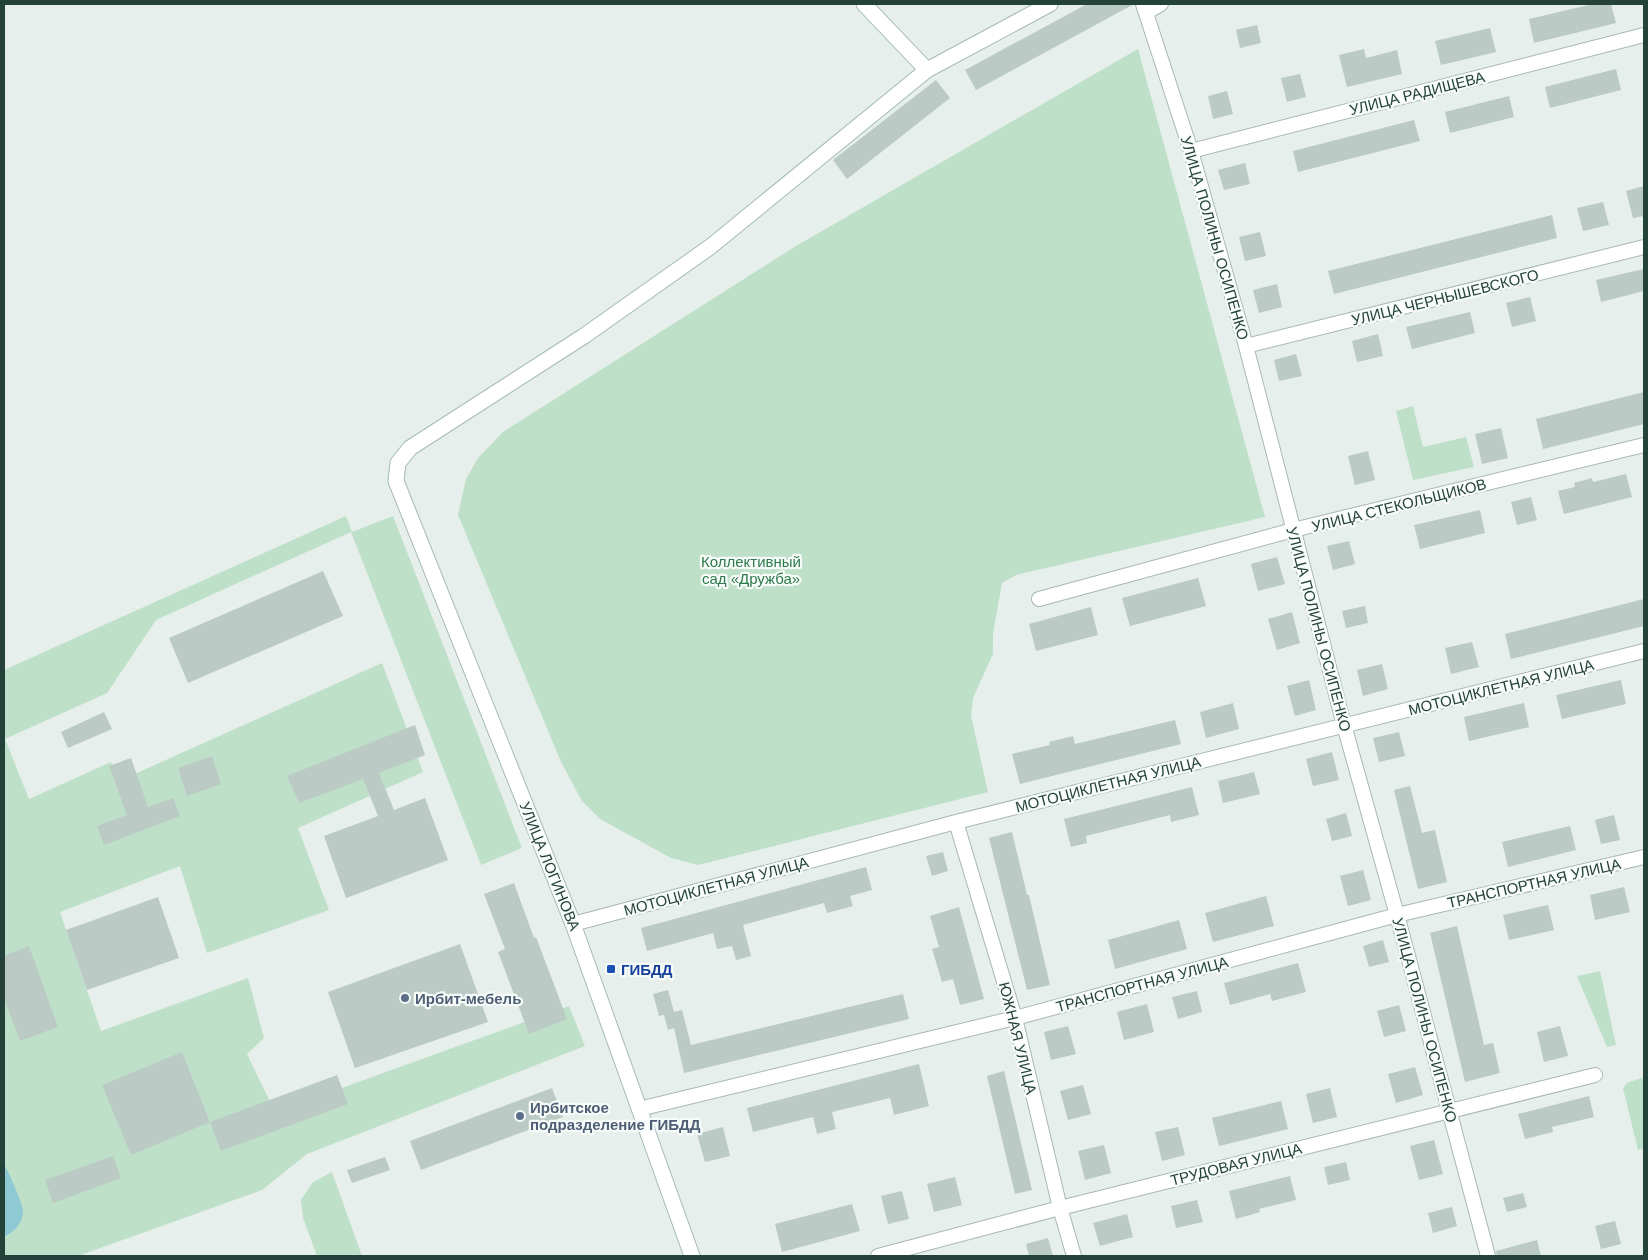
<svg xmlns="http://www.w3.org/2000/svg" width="1648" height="1260" font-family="Arial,sans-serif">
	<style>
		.green { fill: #bfe0c8 }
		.water { fill: #8ec9d4 }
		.building { fill: #bbcac4 }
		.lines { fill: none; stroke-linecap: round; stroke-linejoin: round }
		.street-casing { stroke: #a8b8b2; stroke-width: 16 }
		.secondary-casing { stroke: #a4bbb3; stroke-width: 17 }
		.street { stroke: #fff; stroke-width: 14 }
		.secondary { stroke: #fff; stroke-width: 15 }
		.transit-dot { fill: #1a4fb4; stroke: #f7fbf9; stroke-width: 2 }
		.service-dot { fill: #5c6f8a; stroke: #f7fbf9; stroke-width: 2 }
		.labels { text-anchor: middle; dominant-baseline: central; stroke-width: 4.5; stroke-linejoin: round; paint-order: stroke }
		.street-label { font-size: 15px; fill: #24423a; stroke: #f7fbf9 }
		.park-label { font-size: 15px; fill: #2d7a4b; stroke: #f7fbf9 }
		.transit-label { font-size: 15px; font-weight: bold; fill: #164399; stroke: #f7fbf9; text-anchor: start }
		.service-label { font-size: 15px; font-weight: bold; fill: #4e5e75; stroke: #f7fbf9; text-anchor: start }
	</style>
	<rect width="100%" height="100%" fill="#e6efeb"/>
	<path class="green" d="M1138 49 1265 517 1016 575 1002 583 993 633V654L973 698 971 716 988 792 698 865 671 858 600 819 582 801 561 762 458 515 466 479 478 458 503 432 796 246Z
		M1413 406 1423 447 1466 437 1474 467 1413 480 1396 411Z
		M346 516 352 532 393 516 522 848 481 865 351 532 156 620 107 693 5 739 29 799 111 762 119 781 382 663 423 772 298 828 329 910 207 953 180 866 60 912 101 1031 248 978 264 1038 247 1054 275 1112 569 1006 585 1046 307 1154 262 1190 78 1256H4V1237L10 1234 23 1211 4 1163V670Z
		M1600 971 1616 1045 1607 1047 1577 976Z
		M1644 1077V1149L1638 1150 1623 1088 1627 1083Z
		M332 1172 362 1256H317L303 1218 301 1200 313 1182Z"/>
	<path class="water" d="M4 1163C8 1172 24 1205 23 1212 22 1224 14 1232 4 1237Z"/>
	<path class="building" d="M1087 4H1134L976 90 965 70Z
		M1593 4H1611L1616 23 1534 43 1529 19Z
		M1257 25 1261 43 1240 48 1236 30Z
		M1490 28 1496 52 1441 65 1435 41Z
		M1364 49 1366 58 1397 50 1402 74 1347 87 1339 55Z
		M1616 69 1621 90 1550 108 1545 87Z
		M1300 74 1306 97 1287 102 1281 78Z
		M936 80 950 98 847 179 833 160Z
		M1227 91 1233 114 1213 119 1208 96Z
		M1509 96 1514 117 1450 133 1445 112Z
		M1414 120 1420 141 1298 172 1293 151Z
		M1245 163 1250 184 1224 190 1218 170Z
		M1644 186V216L1633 218 1626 191Z
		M1603 202 1609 225 1583 231 1577 208Z
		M1552 215 1557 238 1334 294 1328 271Z
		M1260 232 1266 256 1245 261 1239 237Z
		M1644 269V291L1601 302 1596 280Z
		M1277 284 1282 307 1259 313 1253 290Z
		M1530 297 1536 321 1512 327 1506 303Z
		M1470 312 1475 333 1412 349 1406 327Z
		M1378 334 1383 356 1357 362 1352 341Z
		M1296 354 1302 376 1279 381 1274 360Z
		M1644 392V424L1543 449 1536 419Z
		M1501 428 1508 458 1482 464 1475 434Z
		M1368 451 1375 480 1355 485 1348 456Z
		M1626 474 1632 497 1564 514 1558 491 1575 487 1574 483 1592 478 1593 482Z
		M1531 497 1537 520 1517 525 1511 502Z
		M1480 510 1485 533 1420 549 1414 525Z
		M1349 541 1355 564 1333 570 1327 546Z
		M1277 557 1285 584 1258 591 1251 564Z
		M323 571 343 616 188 683 169 638Z
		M1198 578 1206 606 1130 626 1122 598Z
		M1644 599V626L1511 659 1505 634Z
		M1365 606 1368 623 1346 628 1342 611Z
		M1091 607 1098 635 1036 651 1029 624Z
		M1292 612 1300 643 1277 650 1268 619Z
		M1472 642 1479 667 1451 674 1445 648Z
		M1382 664 1388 689 1363 696 1357 670Z
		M1309 680 1316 710 1295 716 1287 686Z
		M1621 680 1626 704 1562 719 1556 695Z
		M1233 703 1239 729 1206 738 1200 712Z
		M1524 703 1529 727 1469 741 1464 717Z
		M104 712 112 729 68 748 61 732Z
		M1175 720 1181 744 1020 784 1012 754 1050 745 1049 742 1073 736 1075 744Z
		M415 725 425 755 379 773 394 810 425 798 448 860 346 898 324 836 378 816 363 779 299 803 287 776Z
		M1399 732 1405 756 1379 762 1373 738Z
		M1332 752 1339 780 1313 786 1306 759Z
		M212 756 221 784 187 796 178 768Z
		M131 758 148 807 173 798 180 816 104 845 97 826 127 815 109 766Z
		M1254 772 1260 794 1223 803 1218 781Z
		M1410 786 1422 833 1435 830 1447 882 1418 889 1394 790Z
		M1192 787 1199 815 1171 822 1170 815 1086 836 1087 843 1071 847 1064 819Z
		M1346 813 1352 836 1332 841 1326 819Z
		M1614 815 1620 840 1601 844 1595 820Z
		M1570 826 1576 850 1508 867 1502 842Z
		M1012 832 1027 895H1029L1050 985 1027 990 989 838Z
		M943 852 948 871 932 876 926 856Z
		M866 867 872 890 850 896 853 906 827 913 824 903 743 925 751 956 736 960 732 946 717 949 713 933 647 951 641 928Z
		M1363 870 1371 900 1348 906 1340 876Z
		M514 883 534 938 536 937 567 1019 529 1034 498 952 505 949 484 894Z
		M1624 887 1630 912 1595 920 1590 895Z
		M1266 896 1274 926 1213 942 1205 913Z
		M158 897 179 958 87 990 66 930Z
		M1548 905 1554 930 1509 940 1503 915Z
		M959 907 984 999 960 1005 953 979 942 982 932 949 939 947 930 916Z
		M1179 920 1187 949 1115 969 1108 940Z
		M1457 926 1484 1045 1493 1043 1500 1073 1465 1082 1430 933Z
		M1383 940 1389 962 1369 967 1363 946Z
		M460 944 488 1022 355 1068 328 992Z
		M29 946 58 1027 20 1041 4 998V956Z
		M1298 963 1306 992 1272 1001 1270 994 1230 1005 1224 983Z
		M668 990 674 1012 682 1010 691 1045 903 994 909 1019 684 1073 674 1028 668 1030 664 1015 667 1014 659 1016 653 994Z
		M1197 991 1202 1012 1178 1019 1172 997Z
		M1147 1004 1154 1032 1124 1040 1117 1012Z
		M1399 1005 1406 1031 1384 1037 1377 1011Z
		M1068 1026 1076 1054 1051 1060 1044 1032Z
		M1560 1026 1568 1056 1544 1062 1537 1032Z
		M182 1052 210 1122 131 1155 102 1085Z
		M919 1064 929 1106 894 1115 890 1098 832 1112 836 1129 817 1134 813 1117 753 1132 747 1108Z
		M1415 1067 1423 1095 1396 1103 1388 1074Z
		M1004 1071 1032 1190 1015 1194 987 1076Z
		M337 1075 348 1104 221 1151 210 1122Z
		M1083 1085 1091 1114 1068 1120 1060 1091Z
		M552 1088 563 1117 421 1170 410 1141Z
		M1330 1088 1337 1117 1313 1123 1306 1094Z
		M1589 1096 1594 1117 1552 1127 1553 1132 1525 1139 1518 1114Z
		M1281 1101 1288 1129 1219 1146 1212 1118Z
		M723 1127 730 1156 705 1162 697 1134Z
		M1178 1127 1185 1155 1162 1161 1155 1132Z
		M1434 1140 1443 1174 1419 1180 1410 1146Z
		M1104 1145 1111 1173 1085 1180 1078 1151Z
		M113 1156 121 1178 53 1203 45 1180Z
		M385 1157 390 1170 352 1183 347 1170Z
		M1346 1162 1350 1180 1328 1185 1324 1167Z
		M1290 1176 1296 1200 1259 1209 1260 1212 1236 1219 1229 1191Z
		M955 1177 962 1205 934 1212 927 1184Z
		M902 1191 909 1219 888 1224 881 1196Z
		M1523 1193 1527 1207 1507 1212 1503 1198Z
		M1197 1200 1203 1222 1176 1228 1171 1206Z
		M852 1204 860 1231 782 1252 775 1224Z
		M1452 1207 1457 1226 1433 1233 1428 1213Z
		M1127 1214 1133 1237 1100 1246 1093 1223Z
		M1615 1221 1621 1244 1601 1249 1595 1226Z
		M1048 1238 1053 1256H1029L1026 1244Z
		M1537 1240 1541 1256H1497L1496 1251Z"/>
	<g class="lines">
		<g class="street-casing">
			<path id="street" d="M1143 4 1191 151 1246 346 1344 725 1397 915 1488 1256
				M1147 12 1161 4
				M1191 151 1644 35
				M1246 346 1644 247
				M1039 599 1293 530 1644 445
				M956 822 1015 1018 1060 1208 1074 1256
				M573 924 956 822 1644 651
				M639 1109 1015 1018 1397 915 1644 857
				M878 1256 1060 1208 1595 1075"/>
		</g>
		<g class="secondary-casing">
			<path id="secondary" d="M864 4 927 70
				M692 1256 573 924 396 481 398 463 410 448 584 336 710 247 927 70 1050 4"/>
		</g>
		<use href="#street" class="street"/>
		<use href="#secondary" class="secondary"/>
	</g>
	<rect class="transit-dot" x="606" y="964" width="10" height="10" rx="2.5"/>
	<g class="service-dot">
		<circle cx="405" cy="998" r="5"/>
		<circle cx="520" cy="1116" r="5"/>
	</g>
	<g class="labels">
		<g class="street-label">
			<text transform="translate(1417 93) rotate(-14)">УЛИЦА РАДИЩЕВА</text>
			<text transform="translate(1215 238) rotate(74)">УЛИЦА ПОЛИНЫ ОСИПЕНКО</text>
			<text transform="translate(1445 297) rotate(-14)">УЛИЦА ЧЕРНЫШЕВСКОГО</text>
			<text transform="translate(1399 505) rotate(-14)">УЛИЦА СТЕКОЛЬЩИКОВ</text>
			<text transform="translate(1319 629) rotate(75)">УЛИЦА ПОЛИНЫ ОСИПЕНКО</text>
			<text transform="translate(1501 687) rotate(-14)">МОТОЦИКЛЕТНАЯ УЛИЦА</text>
			<text transform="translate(1108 784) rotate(-14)">МОТОЦИКЛЕТНАЯ УЛИЦА</text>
			<text transform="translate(550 866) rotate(68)">УЛИЦА ЛОГИНОВА</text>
			<text transform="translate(1534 883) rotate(-13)">ТРАНСПОРТНАЯ УЛИЦА</text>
			<text transform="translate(716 886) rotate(-15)">МОТОЦИКЛЕТНАЯ УЛИЦА</text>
			<text transform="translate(1142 984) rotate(-15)">ТРАНСПОРТНАЯ УЛИЦА</text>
			<text transform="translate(1425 1020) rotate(75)">УЛИЦА ПОЛИНЫ ОСИПЕНКО</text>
			<text transform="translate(1018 1038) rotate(76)">ЮЖНАЯ УЛИЦА</text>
			<text transform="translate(1236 1164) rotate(-14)">ТРУДОВАЯ УЛИЦА</text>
		</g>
		<g class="park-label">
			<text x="751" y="561">Коллективный<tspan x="751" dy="17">сад «Дружба»</tspan></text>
		</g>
		<g class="transit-label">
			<text x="621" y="969">ГИБДД</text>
		</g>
		<g class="service-label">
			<text x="415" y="998">Ирбит-мебель</text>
			<text x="530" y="1107">Ирбитское<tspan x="530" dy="17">подразделение ГИБДД</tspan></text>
		</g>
	</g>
	<rect width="1648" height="1260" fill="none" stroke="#24423a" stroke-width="10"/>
</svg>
